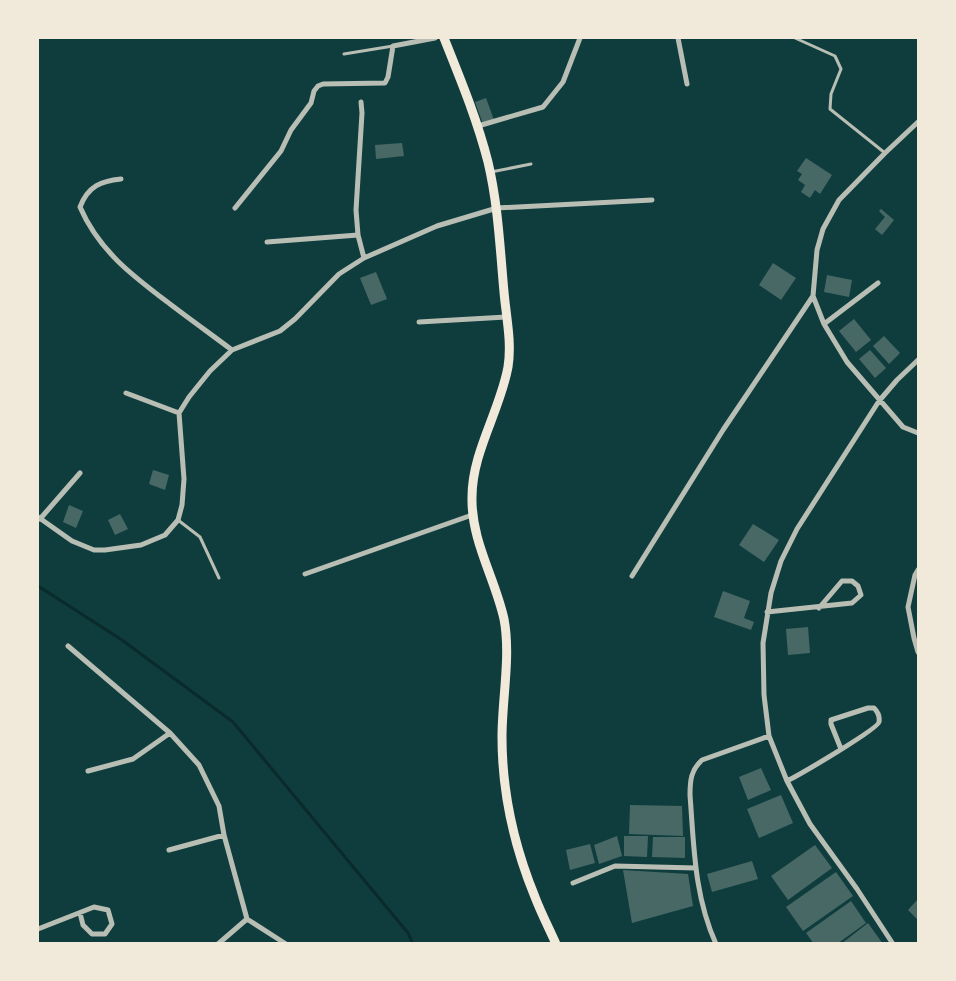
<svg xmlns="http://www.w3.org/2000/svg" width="956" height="981" font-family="Manrope,sans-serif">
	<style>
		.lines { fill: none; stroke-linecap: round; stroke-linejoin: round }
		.stream { stroke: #0a2a2b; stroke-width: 3 }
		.building { fill: #486865 }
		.service { stroke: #b8beb3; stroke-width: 3 }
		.minor { stroke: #b8beb3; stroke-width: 5 }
		.secondary { stroke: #f1e9da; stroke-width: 9 }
	</style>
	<rect width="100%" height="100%" fill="#0f3d3e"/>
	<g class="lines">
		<path class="stream" d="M38 586 122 640 233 722 408 933 413 944"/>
	</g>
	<path class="building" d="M486 98 494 120 483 124 475 102Z
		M402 143 404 156 376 159 375 145Z
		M806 158 832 175 820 194 815 190 810 198 801 192 805 185 798 180 802 174 797 171Z
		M881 209 894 220 882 235 875 229 885 217 879 211Z
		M773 263 796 278 781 300 759 285Z
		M376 272 387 299 371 305 360 278Z
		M827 275 852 280 849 297 824 292Z
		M854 319 871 340 856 352 839 331Z
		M884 336 900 353 889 364 873 346Z
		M870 350 886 368 875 378 859 359Z
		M153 470 169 475 165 490 149 484Z
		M69 505 83 511 76 528 63 522Z
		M120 514 128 529 115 535 108 520Z
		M753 524 779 540 764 562 739 545Z
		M723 591 750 601 744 618 754 622 751 630 714 617Z
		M808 627 810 653 788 655 786 629Z
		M761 768 771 790 748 800 739 777Z
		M781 795 793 823 759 838 747 809Z
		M630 805 682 806 683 836 629 834Z
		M617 836 622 856 599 864 594 845Z
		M624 836H648L647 857 624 856Z
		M653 837H685V858L652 857Z
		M590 844 595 863 570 870 566 850Z
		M815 845 832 868 788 900 771 876Z
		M752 861 758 879 712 892 707 874Z
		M623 870 688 874 693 906 632 923Z
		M836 872 853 896 803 931 786 907Z
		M918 899V920L908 910Z
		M851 901 866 923 837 944H814L806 933Z
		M868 923 883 944H841Z"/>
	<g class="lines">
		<path class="service" d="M795 38 835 56 841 69 831 94 830 109 885 153
			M344 54 393 46
			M491 172 531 164
			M178 520 200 537 219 578"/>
		<path class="minor" d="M678 38 687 84
			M361 102 362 113 356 210 358 235 364 258
			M918 122 885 153 839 200 823 229 817 250 813 296 824 324 847 362 903 427 918 433
			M478 126 543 107 563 82 580 38
			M121 179C101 181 88 186 80 207 99 251 133 276 170 304 191 320 212 335 232 350
			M235 208 281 151 291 130 311 103 314 91 318 86 323 84 385 83 388 77 393 46 435 38
			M267 242 358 235
			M419 322 506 317
			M824 324 878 283
			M126 393 179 413
			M38 517 72 541 94 550H105L141 545 165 535 178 520 182 505 184 479 179 413 189 397 210 371 232 350 280 331 295 319 339 274 364 258 437 226 497 208 652 200
			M40 519 80 473
			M918 570 915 575 908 607 914 638 918 652
			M305 574 472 515
			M632 576 723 430 813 296
			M767 612 852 603 861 595 858 586 852 581H842L819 608
			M68 646 170 733 199 765 219 806 224 835 247 919 286 944
			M88 771 133 759 170 733
			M787 781C799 775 878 729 879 722 880 716 877 711 874 708H868L831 720V724L841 749
			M169 850 224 835
			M573 883 615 866 696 868
			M38 929 94 907 108 910 112 924 105 934H92L83 925 80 913
			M218 944 247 919
			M716 944C694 895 694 846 690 795 690 780 691 770 702 760L769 736
			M893 944 857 889 810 824 787 781 769 736 764 695 763 643 771 593 781 561 797 529 879 401 897 380 918 360"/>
		<path class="secondary" d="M444 38C460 78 477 119 488 162 498 204 500 248 504 292 506 316 512 342 508 367 500 411 472 452 472 497 471 541 495 578 504 619 511 656 502 699 502 737 502 791 514 846 535 897 541 913 549 928 556 944"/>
	</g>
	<rect width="956" height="981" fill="none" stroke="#f1e9da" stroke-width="78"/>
</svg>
